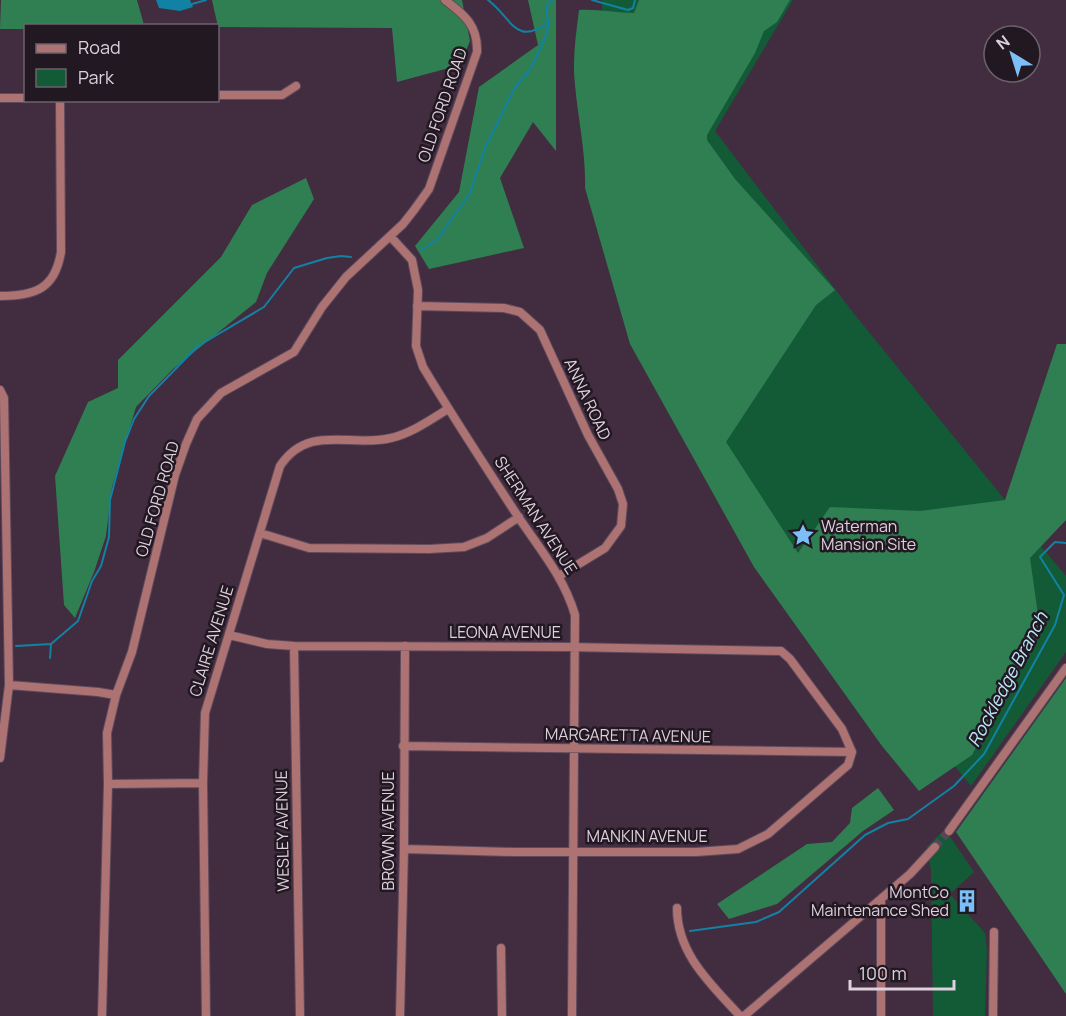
<svg xmlns="http://www.w3.org/2000/svg" width="1066" height="1016" font-family="Manrope,sans-serif">
	<style>
		.green { fill: #135b37 }
		.forest { fill: #307f53 }
		.water { fill: #1282a4 }
		.lines { fill: none; stroke-linecap: round; stroke-linejoin: round }
		.stream { stroke: #1282a4; stroke-width: 2 }
		.street-tunnel { stroke: #594558; stroke-width: 8; stroke-dasharray: 8 4; stroke-linecap: butt }
		.street-casing { stroke: #5e4a5c; stroke-width: 10 }
		.street { stroke: #ad7373; stroke-width: 8 }
		.labels { text-anchor: middle; dominant-baseline: central; stroke-width: 5; stroke-linejoin: round; paint-order: stroke }
		.street-label { font-size: 16px; fill: #ded0dd; stroke: #221821 }
		.poi-label { font-size: 16px; fill: #ded0dd; stroke: #221821; text-anchor: start }
		.water-label { font-size: 18px; font-style: italic; fill: #bbe8fb; stroke: #221821 }
	</style>
	<rect width="100%" height="100%" fill="#422c40"/>
	<path class="green" d="M602 0H793L715 131 851 310 1005 500 1003 501 1066 576V652L971 786 949 759 765 563 603 113Z
		M945 829 974 872 950 894 985 933 987 950 985 1016H933L931 871 927 847Z"/>
	<path class="forest" d="M1 0H137L144 25 26 26 25 29H0Z
		M212 0H462L470 41 460 65 397 82 392 28 218 27Z
		M528 0H556V151L533 122 500 178 524 248 429 269 415 246 459 192 479 87 538 45Z
		M639 0H790L777 22 764 31 755 53 707 135V140L735 179 835 290 816 305 726 442 798 553 830 507 920 511 1005 500 1057 344H1066V520L1030 558 1040 629 972 755 919 791 882 746 754 567 630 344 585 188C586 153 578 119 575 85 572 59 576 35 579 10 598 9 616 13 634 13Z
		M306 178 314 199 267 273 256 302 173 369 136 407 112 487 106 536 94 572 75 618 64 605 55 476 88 402 118 388V360L221 257 252 205Z
		M1066 678V994L956 832Z
		M878 788 894 810 863 831 777 904 729 919 717 904 807 844 832 842 850 823 852 808Z"/>
	<path class="water" d="M156 0H190L193 7 180 11 159 8Z"/>
	<g class="lines">
		<path class="stream" d="M488 0C513 19 515 47 549 22
			M592 0 628 10 633 8 635 0
			M192 4 206 0
			M421 250 437 240 470 193 485 148 514 89 531 68 545 38 549 22 547 17V5L553 0
			M16 646 51 644 78 621 92 581 101 566 109 537 110 500 125 442 134 419 149 396 198 346 264 307 294 268 327 258 341 256 351 257
			M50 658 51 644
			M690 931 756 922 779 912 865 835 888 823 908 819 954 786 984 754 1055 625 1064 595 1040 557 1055 542 1066 543"/>
		<path class="street-tunnel" d="M935 847 949 831"/>
		<g class="street-casing">
			<path id="street" d="M218 95H282L296 86
				M0 98H26
				M390 236 412 260 418 290 416 346 423 367C453 417 485 466 517 515 539 548 564 577 575 615L572 1016
				M0 296C35 296 55 289 61 252L60 100
				M417 306 504 308 520 312 540 330 588 435 618 489 623 504 621 526 605 548 559 576
				M0 390 4 398 9 685 0 758
				M260 533 309 548 429 549 464 547 487 538 519 517
				M229 635 267 644 294 646 567 647 781 651 790 659 842 729 852 752
				M294 646 300 1016
				M9 685 98 692 116 695
				M403 746 852 752
				M108 784 203 783
				M949 831 1066 668
				M404 849 513 852H696L738 849 768 834 848 765 852 752
				M677 908C677 954 711 984 740 1016
				M501 948 502 1016
				M102 1016 108 784 107 733 116 695 132 652 175 475 186 444 197 419 221 393 294 352 322 307 346 277 403 224 414 210 429 189 477 52C478 26 465 15 445 0
				M206 1016 203 783 205 713 280 466C309 423 350 448 391 438 412 433 430 420 448 409
				M400 1016 404 849 405 646
				M744 1016 910 874 935 847
				M881 1016V899
				M993 1016 994 932"/>
		</g>
		<use href="#street" class="street"/>
	</g>
	<defs>
		<g id="sight-bare" transform="scale(1.8)"><path d="M0-6L1.8-2.2L6-1.7L2.9 1.2L3.7 5.4L0 3.3L-3.7 5.4L-2.9 1.2L-6-1.7L-1.8-2.2Z" fill="#7bbef8" stroke="#221821" stroke-width="2.5" paint-order="stroke"/></g>
		<g id="building-bare" transform="scale(1.8)"><path d="M-4-6H4V6H1V3H-1V6H-4ZM-2.5-4.3h1.7v1.8h-1.7ZM.8-4.3h1.7v1.8H.8ZM-2.5-1h1.7V.8h-1.7ZM.8-1h1.7V.8H.8Z" fill="#7bbef8" stroke="#221821" stroke-width="2.5" paint-order="stroke"/></g>
	</defs>
	<g fill-rule="evenodd">
		<use href="#sight-bare" x="803" y="535"/>
		<use href="#building-bare" x="967" y="901"/>
	</g>
	<g class="labels">
		<g class="street-label">
			<text transform="translate(442 105) rotate(-71)">OLD FORD ROAD</text>
			<text transform="translate(588 399) rotate(65)">ANNA ROAD</text>
			<text transform="translate(157 499) rotate(-74)">OLD FORD ROAD</text>
			<text transform="translate(536 515) rotate(57)">SHERMAN AVENUE</text>
			<text x="505" y="632">LEONA AVENUE</text>
			<text transform="translate(211 641) rotate(-73)">CLAIRE AVENUE</text>
			<text transform="translate(628 735) rotate(1)">MARGARETTA AVENUE</text>
			<text transform="translate(282 831) rotate(-91)">WESLEY AVENUE</text>
			<text transform="translate(388 831) rotate(-90)">BROWN AVENUE</text>
			<text x="647" y="836">MANKIN AVENUE</text>
		</g>
		<g class="poi-label">
			<text x="821" y="526">Waterman<tspan x="821" dy="18">Mansion Site</tspan></text>
			<text x="949" y="892" text-anchor="end">MontCo<tspan x="949" dy="18">Maintenance Shed</tspan></text>
		</g>
		<g class="water-label">
			<text transform="translate(1007 679) rotate(-62)">Rockledge Branch</text>
		</g>
	</g>
	<rect x="24" y="24" width="195" height="78" fill="#221821" stroke="#6d626c" stroke-width="1.5"/>
	<rect x="36" y="44" width="30" height="9" fill="#ad7373" stroke="#6d626c" stroke-width="1.5"/>
	<text x="78" y="54" font-size="18" fill="#ded0dd">Road</text>
	<rect x="36" y="69" width="30" height="18" fill="#135b37" stroke="#6d626c" stroke-width="1.5"/>
	<text x="78" y="84" font-size="18" fill="#ded0dd">Park</text>
	<g transform="translate(1012 54) rotate(322)"><circle r="28" fill="#221821" stroke="#6d626c" stroke-width="1.5"/>
	<path d="M0-4.5L10 22L0 15L-10 22Z" fill="#7bbef8"/>
	<text y="-9" font-size="16" font-weight="bold" text-anchor="middle" fill="#ded0dd">N</text>
	</g>
	<path d="M850 980v9h104v-9" fill="none" stroke="#ded0dd" stroke-width="3"/>
	<text x="859" y="980" font-size="18" fill="#ded0dd" stroke="#221821" stroke-width="4.5" paint-order="stroke">100 m</text>
</svg>
